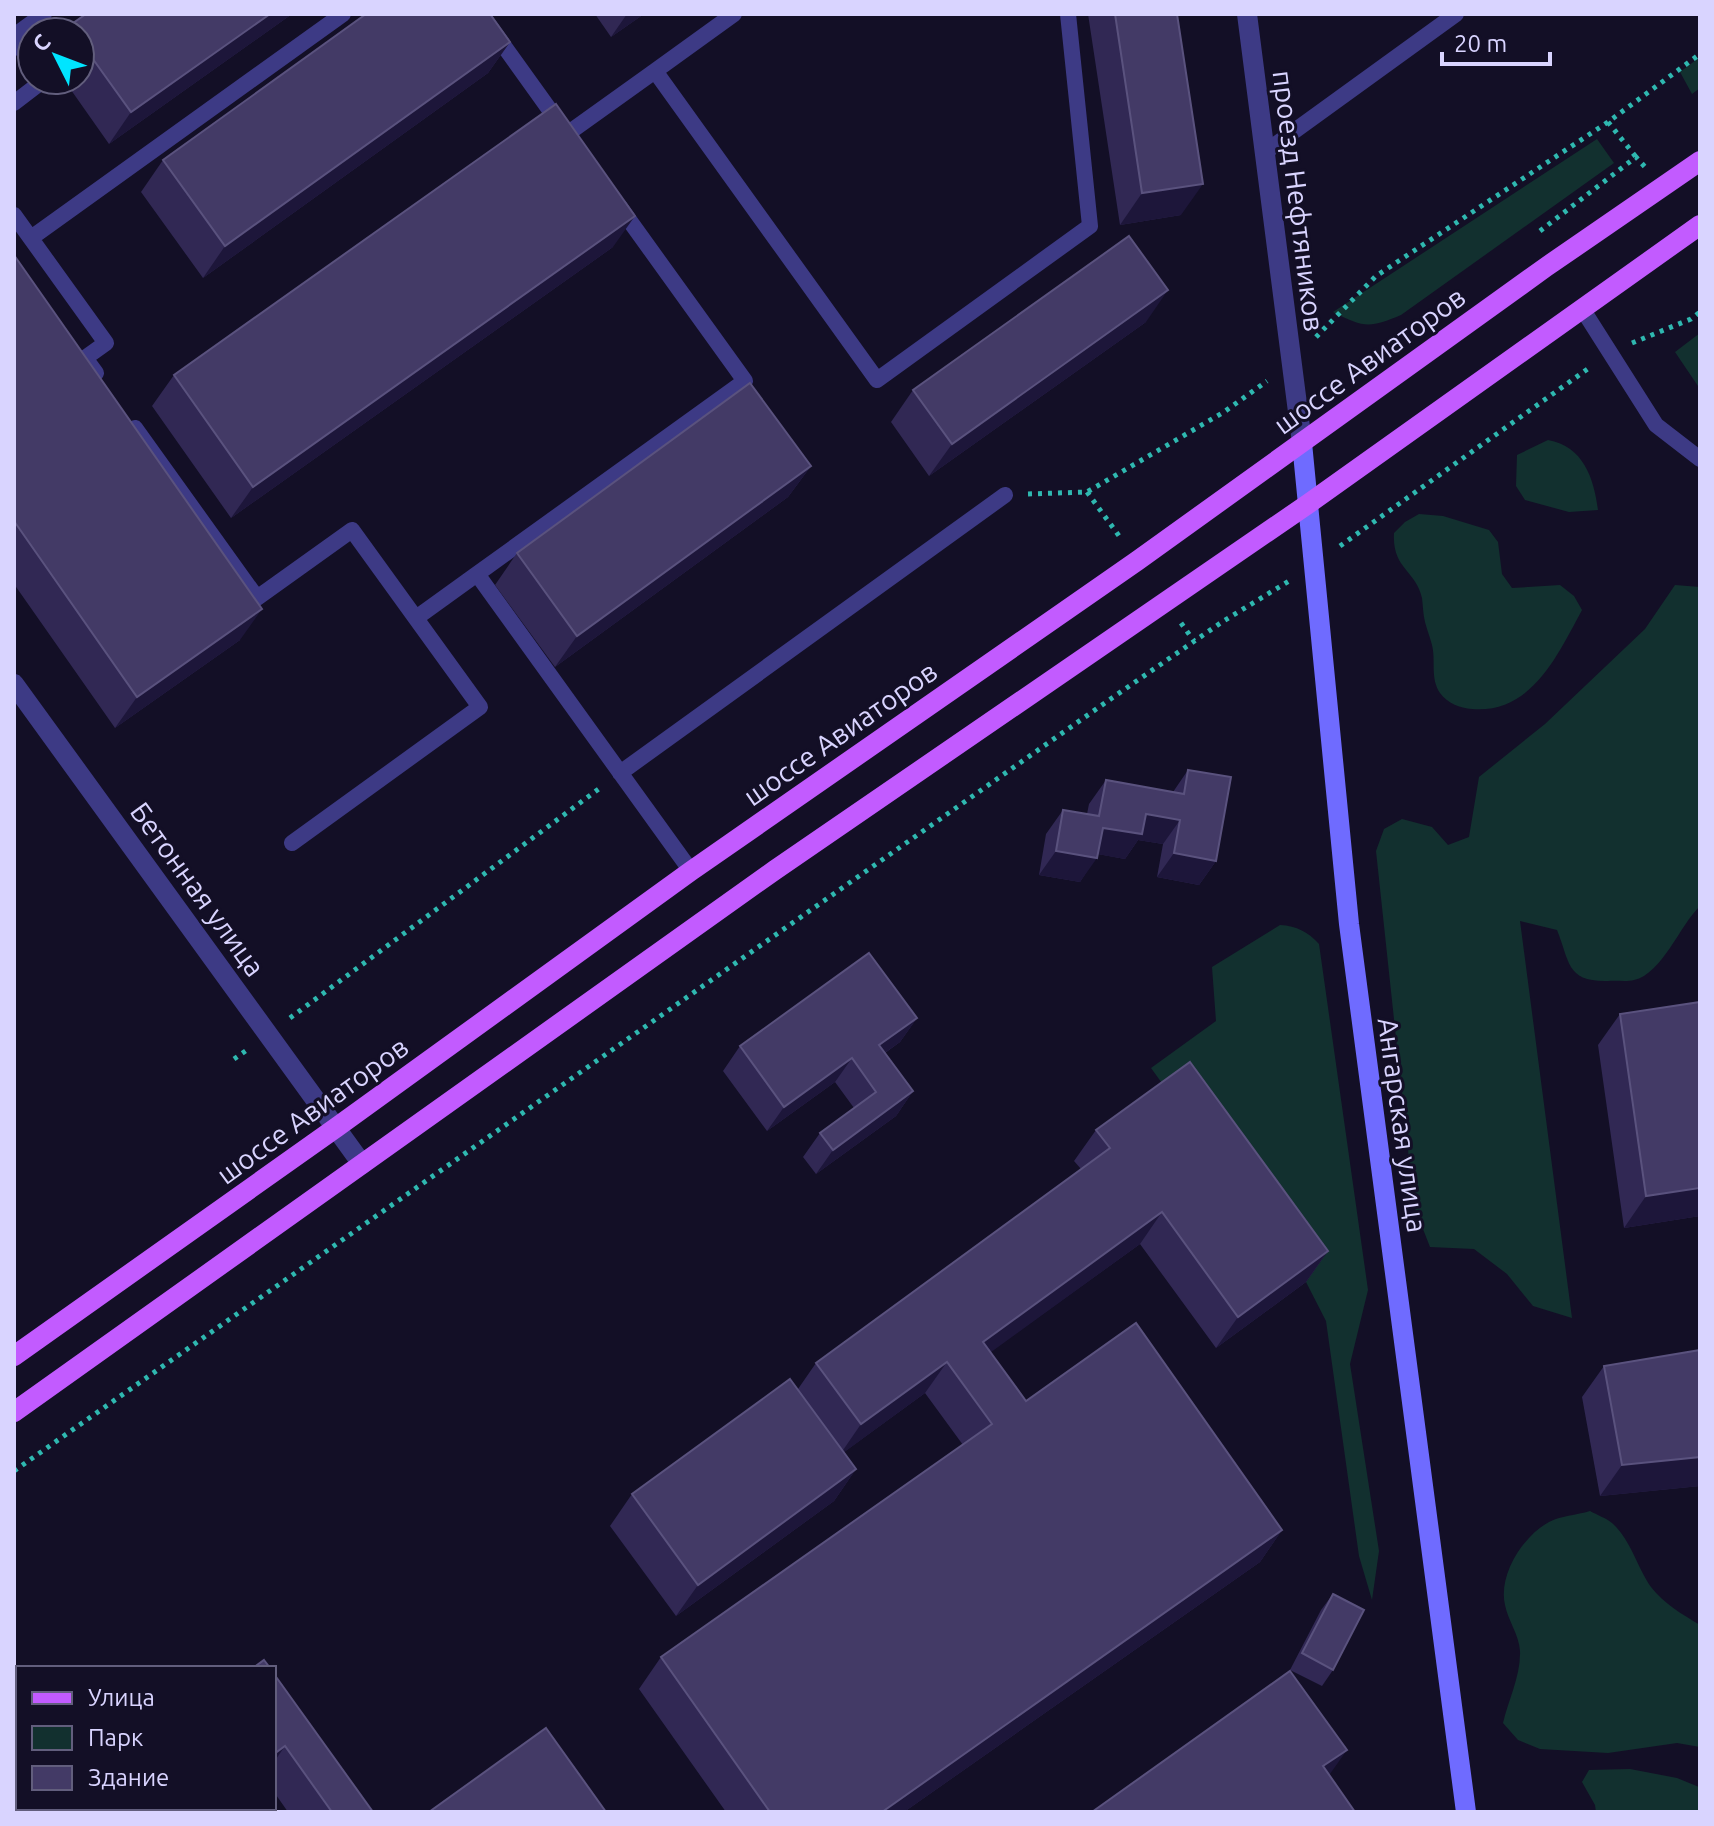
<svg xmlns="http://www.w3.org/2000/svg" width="1714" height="1826" font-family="Ubuntu,sans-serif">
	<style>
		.green { fill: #12302f }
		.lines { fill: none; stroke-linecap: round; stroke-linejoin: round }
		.path { stroke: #2fb8b0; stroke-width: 5; stroke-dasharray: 4 6; stroke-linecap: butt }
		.service { stroke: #3d3a85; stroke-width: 16 }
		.minor { stroke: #3d3a85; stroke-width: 20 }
		.secondary { stroke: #6f6bff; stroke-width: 20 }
		.primary { stroke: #c25bff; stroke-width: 20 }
		.wall { fill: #312854 }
		.shaded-wall { fill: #1d163a }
		.building { fill: #433a66; stroke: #5a527e; stroke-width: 2 }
		.labels { text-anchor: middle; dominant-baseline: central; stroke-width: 6; stroke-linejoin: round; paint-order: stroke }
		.street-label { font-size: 28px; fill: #d9d4ff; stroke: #130f26 }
	</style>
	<rect width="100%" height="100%" fill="#130f26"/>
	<path class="green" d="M1700 57V88L1692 94 1680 72Z
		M1597 139 1614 163 1401 315C1370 328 1364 328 1333 312Z
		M1700 333V389L1675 352Z
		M1548 440C1583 446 1594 478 1598 510L1569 512 1525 500 1516 486 1517 455Z
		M1419 514 1443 516 1489 530 1498 542 1502 574 1512 588 1560 585 1574 596 1582 610C1558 654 1532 714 1472 709 1460 708 1447 703 1440 693 1430 678 1436 661 1432 645 1430 637 1427 630 1425 622 1423 614 1423 606 1422 598 1416 570 1392 569 1394 533L1405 522Z
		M1675 585 1700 587V906C1680 925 1662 974 1634 980 1626 982 1616 980 1608 981 1566 982 1570 962 1557 930L1520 921 1572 1318 1533 1306 1507 1274 1474 1249 1430 1247 1414 1206 1376 851 1384 829 1402 819 1432 827 1448 845 1469 837 1479 777 1545 724 1645 629Z
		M1280 925C1297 926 1308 932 1319 944L1368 1290 1350 1364 1379 1551 1372 1600 1359 1556 1326 1321 1306 1282 1151 1068 1216 1021 1212 967Z
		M1590 1511C1597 1515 1606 1518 1612 1523 1631 1540 1637 1567 1651 1587 1664 1604 1682 1614 1700 1625V1747L1677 1743 1608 1753 1540 1749 1518 1740 1503 1723C1508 1701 1521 1675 1520 1651 1519 1634 1508 1621 1505 1605 1498 1575 1523 1536 1549 1522 1560 1516 1577 1515 1590 1511Z
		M1630 1769 1677 1778 1699 1787 1700 1812H1596L1595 1805 1582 1782 1589 1770Z"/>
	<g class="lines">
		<path class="path" d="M1608 122 1636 157
			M1540 231 1636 157 1645 167
			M1316 337 1376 276 1608 122 1700 54
			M1632 343 1691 319 1700 312
			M1087 492 1122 540
			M1028 494 1087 492 1224 412 1267 381
			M1340 546 1589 368
			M1181 623 1194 641
			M290 1018 600 788
			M234 1059 247 1050
			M14 1471 1112 698 1222 622 1289 581"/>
		<path class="service" d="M481 14 567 134 655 71 877 380 1090 226 1068 14
			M14 36 44 14
			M14 38 32 64
			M655 71 734 14
			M14 103 44 80
			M1264 153 1456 14
			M619 206 745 381 477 574 691 871
			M14 215 106 343 85 358 96 373
			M31 238 343 14
			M1583 310 1656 425 1700 459
			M135 428 257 598 352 530 480 707 292 843
			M416 618 477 574
			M620 773 1005 495"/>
		<path class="minor" d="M1247 14 1302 443
			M14 684 362 1164"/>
		<path class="secondary" d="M1302 443 1349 924 1466 1812"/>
		<path class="primary" d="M14 1356 337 1127 691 871 1137 561 1546 267 1700 161
			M14 1412 775 870 1308 504 1700 225"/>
	</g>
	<path class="wall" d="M292 14 109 144 64 80H80V32H65L69 26Z
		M595 14H644L611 37Z
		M1088 14H1177L1181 215 1120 225Z
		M510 42 488 73 203 278 141 192 163 160Z
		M613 247 231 518 152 406 174 375Z
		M14 255 240 640 115 728 14 584Z
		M1146 322 929 476 891 422 913 390Z
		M811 466 788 497 555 667 495 585 517 553Z
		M1188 770 1216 861 1199 885 1157 877 1163 844 1138 840 1125 859 1098 854 1080 882 1039 875 1046 834 1063 810 1087 814 1089 804 1106 780 1173 792Z
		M1620 1014 1700 1216 1624 1228 1598 1045Z
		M917 1018 900 1042 885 1053 913 1091 896 1116 816 1174 803 1157 820 1133 854 1108 835 1082 767 1131 723 1071 740 1046Z
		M1096 1130 1328 1251 1306 1282 1216 1348 1140 1244 990 1352 1026 1401 1282 1530 1260 1562 904 1812H726L639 1689 661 1657 963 1445 925 1393 844 1452 856 1469 834 1501 676 1616 610 1526 632 1494 798 1389 816 1363 1081 1169 1074 1161Z
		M1604 1366 1700 1486 1600 1496 1582 1397Z
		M1333 1594V1670L1322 1686 1290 1670 1321 1610Z
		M274 1674 373 1812H288L274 1792Z"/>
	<path class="shaded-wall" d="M270 14H292L109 144 131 112Z
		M627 14H644L611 37Z
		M510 42 488 73 203 278 225 246Z
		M1203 184 1181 215 1120 225 1142 193Z
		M635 216 613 247 231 518 253 487Z
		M1168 290 1146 322 929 476 952 444Z
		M811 466 788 497 555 667 577 636Z
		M262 609 240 640 115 728 137 697Z
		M1146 814 1180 820 1163 844 1138 840 1125 859 1086 852 1103 828Z
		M1056 851 1097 858 1080 882 1039 875Z
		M1174 853 1216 861 1199 885 1157 877Z
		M917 1018 900 1042 862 1069 879 1045Z
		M852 1058 835 1082 767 1131 784 1107Z
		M913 1091 896 1116 816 1174 833 1150Z
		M1700 1188V1216L1624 1228 1646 1196Z
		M1162 1212 1140 1244 961 1374 983 1342Z
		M1328 1251 1306 1282 1216 1348 1238 1317Z
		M947 1362 925 1393 839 1456 861 1424Z
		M1700 1457V1486L1600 1496 1622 1465Z
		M856 1469 834 1501 676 1616 698 1585Z
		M1282 1530 1260 1562 904 1812H882Z
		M285 1746 274 1762V1754Z
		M1347 1750 1325 1781 1323 1766Z
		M200 1808H221L215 1812H195Z"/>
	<path class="building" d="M86 14H270L131 112 80 41V32H74L69 26Z
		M366 14H490L510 42 225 246 163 160Z
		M1115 14H1177L1203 184 1142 193Z
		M556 104 635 216 253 487 174 375Z
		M1129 236 1168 290 952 444 913 390Z
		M14 255 262 609 137 697 14 521Z
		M750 383 811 466 577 636 517 553Z
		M1188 770 1231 777 1216 861 1174 853 1180 820 1146 814 1142 834 1103 828 1097 858 1056 851 1063 810 1099 816 1106 780 1184 794Z
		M869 953 917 1018 879 1045 913 1091 833 1150 820 1133 876 1092 852 1058 784 1107 740 1046Z
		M1700 1002V1188L1646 1196 1620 1014Z
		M1190 1062 1328 1251 1238 1317 1162 1212 983 1342 1026 1401 1136 1323 1282 1530 882 1812H770L661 1657 992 1424 947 1362 861 1424 816 1363 1110 1148 1096 1130Z
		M1700 1350V1457L1622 1465 1604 1366Z
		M790 1379 856 1469 698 1585 632 1494Z
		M1333 1594 1364 1610 1333 1670 1302 1653Z
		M264 1660 270 1668H253Z
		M1290 1671 1347 1750 1323 1766 1355 1812H1092Z
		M274 1674 373 1812H332L285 1746 274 1754Z
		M546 1728 606 1812H429Z
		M56 1808H200L195 1812H50Z"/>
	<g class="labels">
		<g class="street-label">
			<text transform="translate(1299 201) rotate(83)">проезд Нефтяников</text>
			<text transform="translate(1369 360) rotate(-36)">шоссе Авиаторов</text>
			<text transform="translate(840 733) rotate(-35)">шоссе Авиаторов</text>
			<text transform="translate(198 889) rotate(54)">Бетонная улица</text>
			<text transform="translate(312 1110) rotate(-36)">шоссе Авиаторов</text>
			<text transform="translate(1403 1125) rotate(82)">Ангарская улица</text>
		</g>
	</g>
	<rect width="1714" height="1826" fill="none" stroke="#d9d4ff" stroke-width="32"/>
	<rect x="16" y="1666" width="260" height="144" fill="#130f26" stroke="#625e7d" stroke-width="2"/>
	<rect x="32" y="1692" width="40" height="12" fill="#c25bff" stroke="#625e7d" stroke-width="2"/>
	<text x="88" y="1706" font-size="24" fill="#d9d4ff">Улица</text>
	<rect x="32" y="1726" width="40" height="24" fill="#12302f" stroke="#625e7d" stroke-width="2"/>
	<text x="88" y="1746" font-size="24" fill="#d9d4ff">Парк</text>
	<rect x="32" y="1766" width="40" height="24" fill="#433a66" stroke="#625e7d" stroke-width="2"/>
	<text x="88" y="1786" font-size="24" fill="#d9d4ff">Здание</text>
	<g transform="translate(56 56) rotate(312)"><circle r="38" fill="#130f26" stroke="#625e7d" stroke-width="2"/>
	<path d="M0-6L14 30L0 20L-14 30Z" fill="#00e5ff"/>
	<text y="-12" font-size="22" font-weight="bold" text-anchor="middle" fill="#d9d4ff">С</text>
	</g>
	<path d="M1442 52v12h108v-12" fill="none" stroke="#d9d4ff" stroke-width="4"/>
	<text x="1454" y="52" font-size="24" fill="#d9d4ff" stroke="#130f26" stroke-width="6" paint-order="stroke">20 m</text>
</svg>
